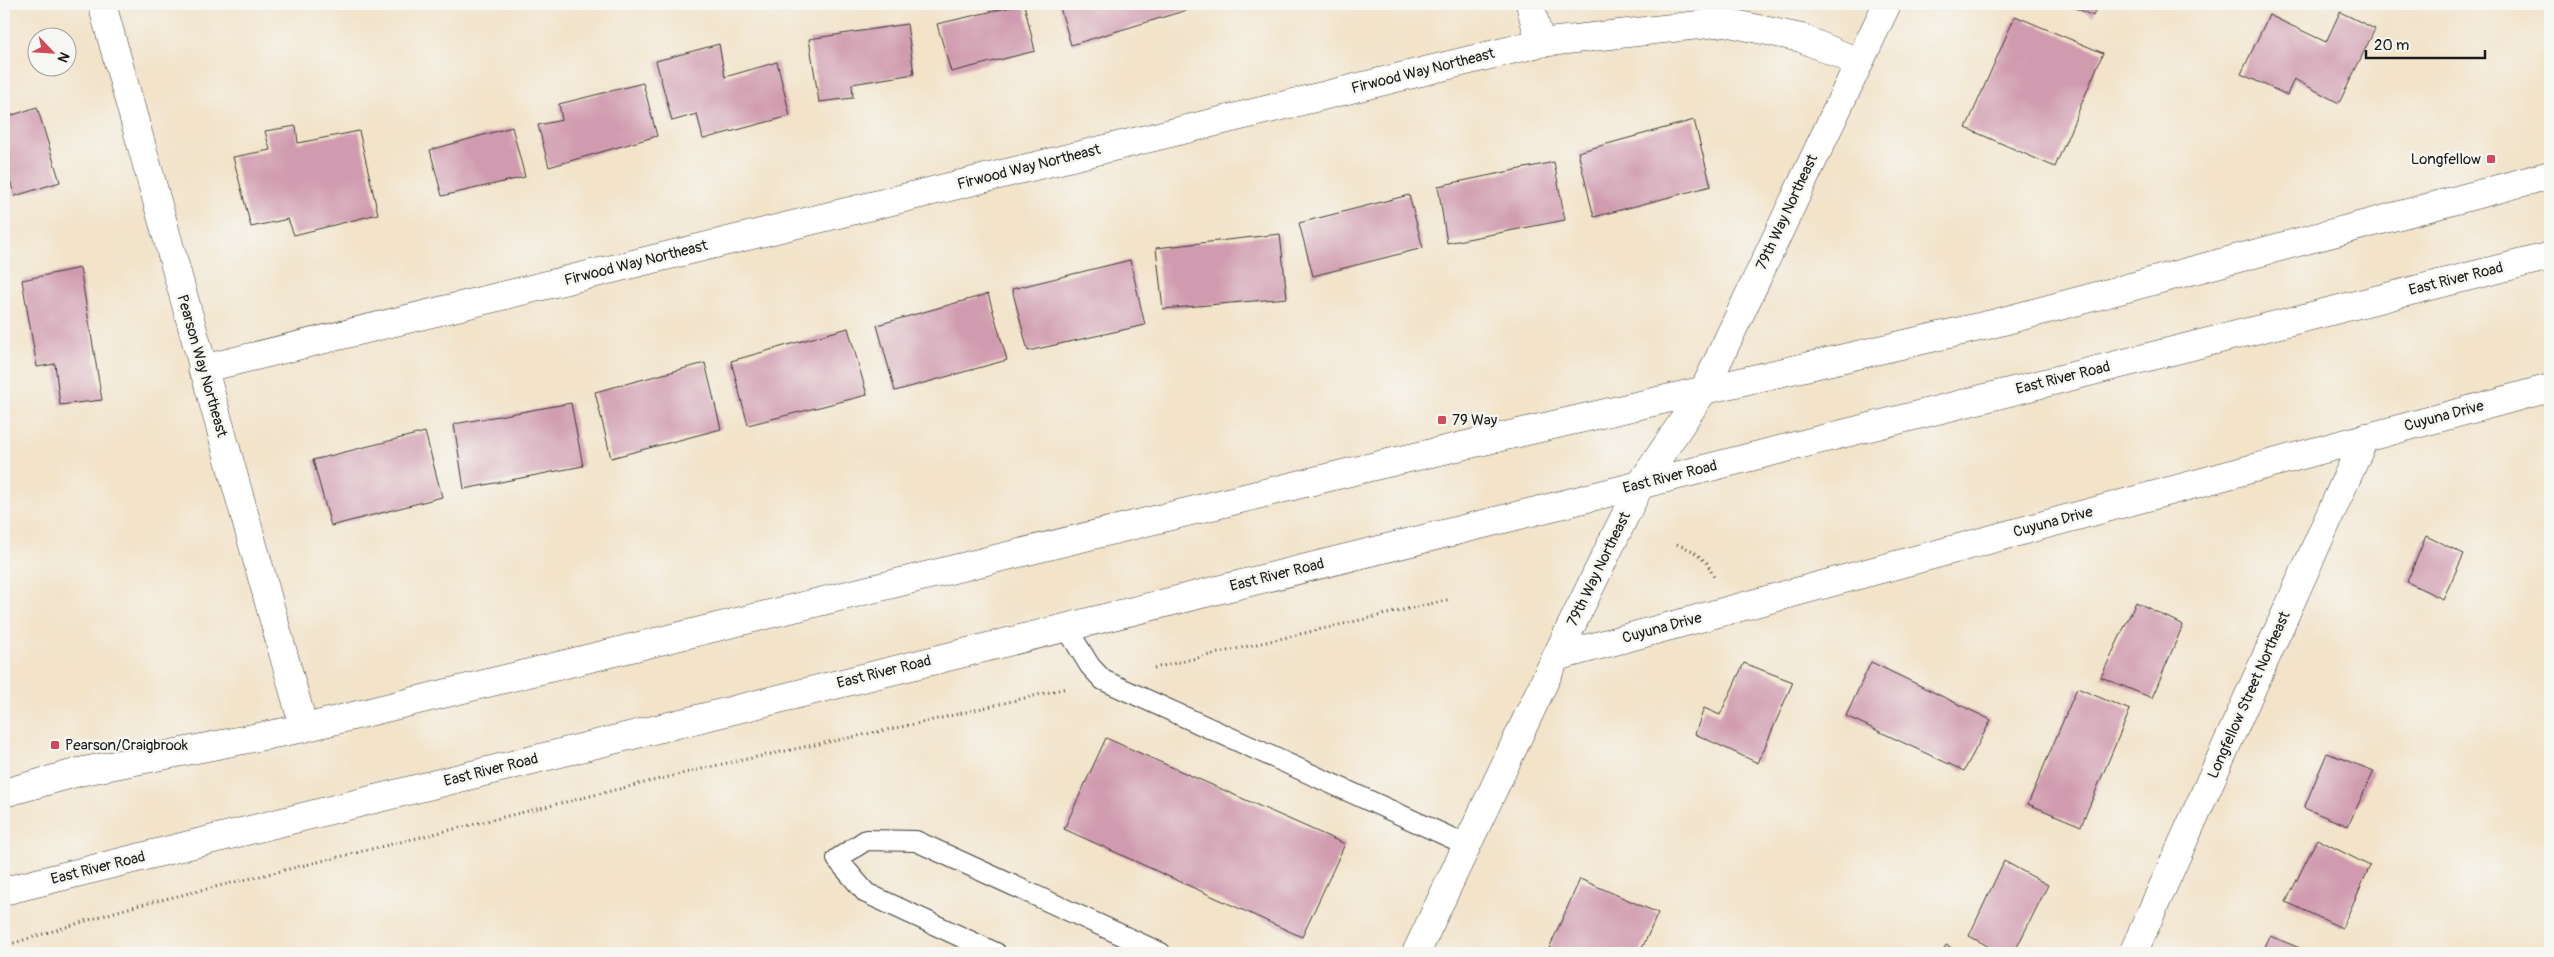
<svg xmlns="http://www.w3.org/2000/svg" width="2554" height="957" font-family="Pangolin,sans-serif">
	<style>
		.building { fill: #d09baf }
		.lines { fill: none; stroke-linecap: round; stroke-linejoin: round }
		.service-casing { stroke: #3c3a36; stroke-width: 22 }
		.minor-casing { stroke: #3c3a36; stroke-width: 29 }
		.secondary-casing { stroke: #3c3a36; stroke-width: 29 }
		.path { stroke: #3c3a36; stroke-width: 3; stroke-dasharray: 1 4; stroke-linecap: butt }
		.service { stroke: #fff; stroke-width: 20 }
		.minor { stroke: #fff; stroke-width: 28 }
		.secondary { stroke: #fff; stroke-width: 28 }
		.poi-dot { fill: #d1495b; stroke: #f6f6f2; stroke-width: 2 }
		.labels { text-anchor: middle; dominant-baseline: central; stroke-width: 5; stroke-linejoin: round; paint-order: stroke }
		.street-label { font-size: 15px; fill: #1c1c1c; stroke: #f6f6f2 }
		.poi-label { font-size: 15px; fill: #1c1c1c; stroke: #f6f6f2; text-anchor: start }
	</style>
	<rect width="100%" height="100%" fill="#f6f6f2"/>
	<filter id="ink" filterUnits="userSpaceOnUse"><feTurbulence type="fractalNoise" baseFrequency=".02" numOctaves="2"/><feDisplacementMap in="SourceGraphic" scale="10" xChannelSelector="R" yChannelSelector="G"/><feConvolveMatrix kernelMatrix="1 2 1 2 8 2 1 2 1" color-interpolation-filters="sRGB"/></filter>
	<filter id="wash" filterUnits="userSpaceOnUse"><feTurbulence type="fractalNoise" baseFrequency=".0096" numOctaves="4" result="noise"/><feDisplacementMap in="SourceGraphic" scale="20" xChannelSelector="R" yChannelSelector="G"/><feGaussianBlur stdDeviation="1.12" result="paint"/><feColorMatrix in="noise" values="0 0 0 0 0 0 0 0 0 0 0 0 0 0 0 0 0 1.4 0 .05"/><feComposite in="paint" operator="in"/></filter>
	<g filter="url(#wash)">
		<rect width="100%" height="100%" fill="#f2e3c9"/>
		<g id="blocks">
			<path class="building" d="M1024 4 1035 51 951 72 937 24Z
				M1059 4H1185L1187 10 1071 45Z
				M1200 4H1221V5L1201 9Z
				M2067 4H2098L2093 16Z
				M2340 12 2375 29 2339 103 2294 79 2287 95 2241 74 2269 15 2326 42Z
				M2015 16 2103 53 2055 167 1966 128Z
				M907 24 914 74 852 84 853 98 819 102 809 39Z
				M719 44 725 77 777 62 790 116 703 139 697 114 672 121 656 61Z
				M643 83 657 136 549 167 538 125 562 120 559 104Z
				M37 107 60 182 15 196 4 162V118Z
				M1694 120 1711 186 1594 217 1578 152Z
				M296 126 298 143 359 131 378 214 294 235 288 219 251 227 233 157 270 150 265 131Z
				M512 127 525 177 442 196 430 150Z
				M1554 162 1565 220 1447 243 1438 186Z
				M1409 195 1423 248 1313 276 1299 223Z
				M1280 234 1287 298 1163 309 1156 248Z
				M1130 260 1145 325 1028 351 1012 289Z
				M80 268 102 400 60 405 55 364 37 367 22 280Z
				M988 294 1007 360 895 391 877 325Z
				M848 328 867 395 748 425 731 361Z
				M705 363 721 429 611 458 595 392Z
				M571 403 583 466 464 489 454 424Z
				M425 432 442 497 331 526 313 460Z
				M2426 536 2464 554 2443 599 2407 582Z
				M2136 602 2183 625 2152 698 2101 677Z
				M1871 662 1991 720 1964 771 1846 716Z
				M1744 663 1793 682 1758 763 1695 734 1704 708 1720 715Z
				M2077 688 2130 710 2081 826 2028 804Z
				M1106 738 1345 844 1302 937 1064 829Z
				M2327 753 2374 771 2348 826 2304 808Z
				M2317 839 2370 866 2342 928 2286 902Z
				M2004 861 2048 885 2014 953H2001L1969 936Z
				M1580 879 1658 913 1640 953H1547Z
				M2270 936 2312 953H2262Z
				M1946 945 1962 953H1942Z"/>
		</g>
	</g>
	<g filter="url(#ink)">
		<use href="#blocks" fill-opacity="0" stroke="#3c3a36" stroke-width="1"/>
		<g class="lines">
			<g class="service-casing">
				<path id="service" d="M1066 627 1090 666 1103 680 1467 845
					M996 953 866 893 837 859 866 840 916 841 1161 953"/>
			</g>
			<g class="minor-casing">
				<path id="minor" d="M102 4 304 728
					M1530 4 1540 43
					M202 369 1540 43 1725 22 1801 38 1858 62
					M1556 657 2550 388
					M1416 953 1556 657 1640 485 1704 390 1887 4
					M2133 953 2365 437"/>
			</g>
			<g class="secondary-casing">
				<path id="secondary" d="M4 793 79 772 304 728 1375 466 1992 324 2550 175
					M4 891 1552 507 2550 256"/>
			</g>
			<path class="path" d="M1677 544 1693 551 1707 563 1715 579
				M1154 668 1451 599
				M4 946 128 908 718 765 920 723 1067 688"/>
			<use href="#service" class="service"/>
			<use href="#minor" class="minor"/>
			<use href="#secondary" class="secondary"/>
		</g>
	</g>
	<g class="poi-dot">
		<rect x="2486" y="154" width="10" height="10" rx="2.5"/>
		<rect x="1437" y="415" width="10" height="10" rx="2.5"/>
		<rect x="50" y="740" width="10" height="10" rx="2.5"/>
	</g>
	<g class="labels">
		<g class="street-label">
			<text transform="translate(1423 71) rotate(-14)">Firwood Way Northeast</text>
			<text transform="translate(1029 167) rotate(-14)">Firwood Way Northeast</text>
			<text transform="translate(1787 212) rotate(-65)">79th Way Northeast</text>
			<text transform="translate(636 263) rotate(-14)">Firwood Way Northeast</text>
			<text transform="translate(2456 279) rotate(-14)">East River Road</text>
			<text transform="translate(202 366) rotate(74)">Pearson Way Northeast</text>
			<text transform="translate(2063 378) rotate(-14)">East River Road</text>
			<text transform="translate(2444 416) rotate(-15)">Cuyuna Drive</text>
			<text transform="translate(1670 477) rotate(-14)">East River Road</text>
			<text transform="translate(2053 522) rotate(-15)">Cuyuna Drive</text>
			<text transform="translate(1599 569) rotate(-64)">79th Way Northeast</text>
			<text transform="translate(1277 575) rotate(-14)">East River Road</text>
			<text transform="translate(1662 628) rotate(-15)">Cuyuna Drive</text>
			<text transform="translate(884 672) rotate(-14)">East River Road</text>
			<text transform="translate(2249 695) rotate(-66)">Longfellow Street Northeast</text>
			<text transform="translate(491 770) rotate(-14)">East River Road</text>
			<text transform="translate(98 868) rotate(-14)">East River Road</text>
		</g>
		<g class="poi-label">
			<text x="2481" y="159" text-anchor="end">Longfellow</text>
			<text x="1452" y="420">79 Way</text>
			<text x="65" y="745">Pearson/Craigbrook</text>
		</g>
	</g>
	<rect width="2554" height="957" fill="none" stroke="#f6f6f2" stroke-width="20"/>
	<g transform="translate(52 52) rotate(115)"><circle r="24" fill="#f6f6f2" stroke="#9f9f9c"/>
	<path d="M0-4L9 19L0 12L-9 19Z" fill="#d1495b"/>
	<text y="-8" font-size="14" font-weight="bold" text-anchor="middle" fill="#1c1c1c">N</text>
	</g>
	<path d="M2366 50v8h119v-8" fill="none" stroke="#1c1c1c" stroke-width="2.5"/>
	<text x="2374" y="50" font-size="15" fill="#1c1c1c" stroke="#f6f6f2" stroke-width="4" paint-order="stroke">20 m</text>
</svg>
